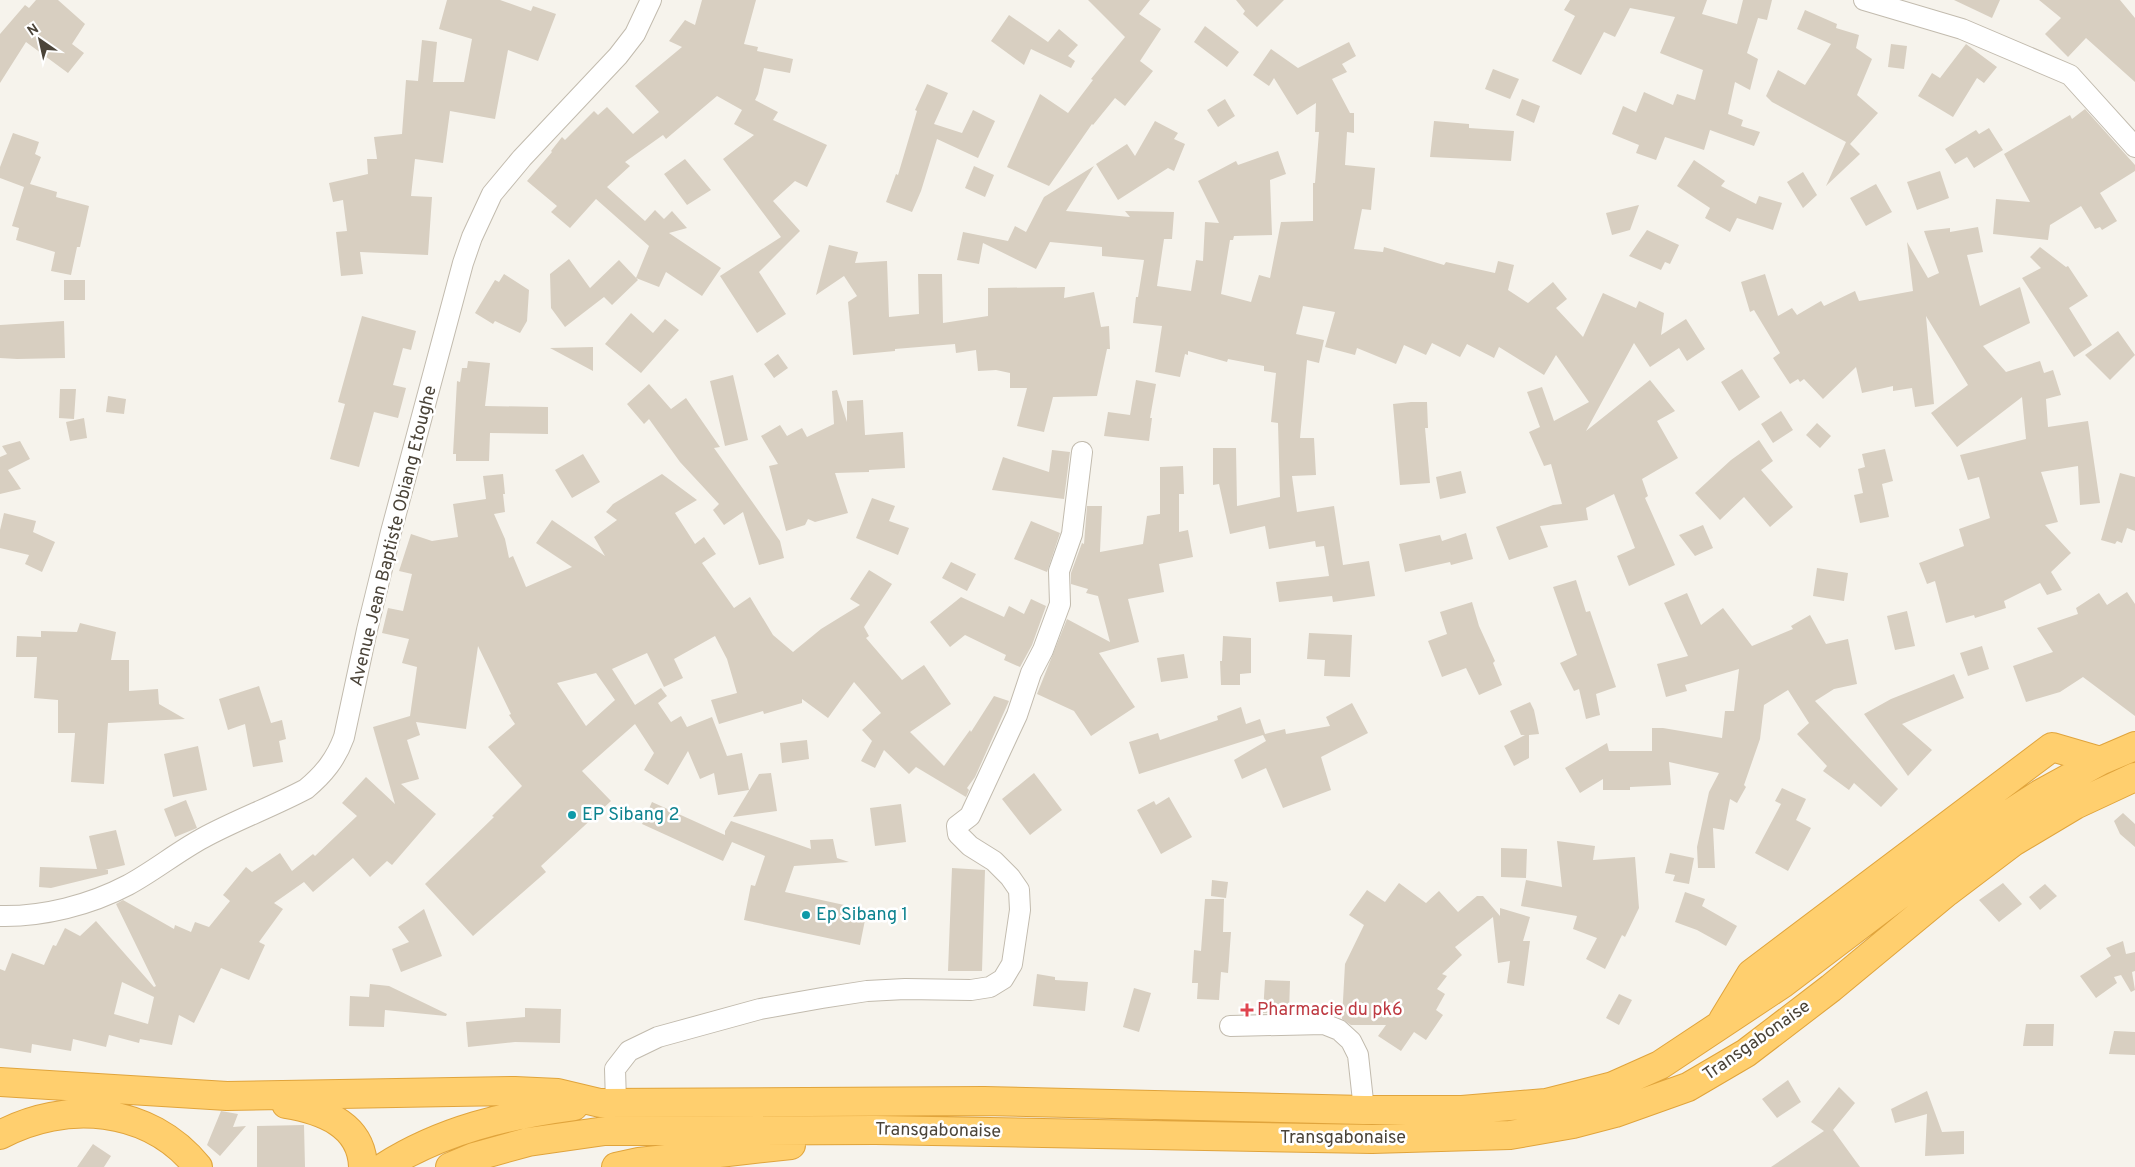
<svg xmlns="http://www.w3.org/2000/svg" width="2135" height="1167" font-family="Overpass,sans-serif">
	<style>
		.building { fill: #d8cfc1; fill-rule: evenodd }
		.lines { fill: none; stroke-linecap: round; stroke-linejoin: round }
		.minor-casing { stroke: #c2bbae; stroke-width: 22 }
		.highway-casing { stroke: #e0a43c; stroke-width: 30 }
		.minor { stroke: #fff; stroke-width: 20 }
		.highway { stroke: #ffcf6e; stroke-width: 28 }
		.culture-dot { fill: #0f9aa8; stroke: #fff; stroke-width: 2 }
		.health-dot { fill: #e0444e; stroke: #fff; stroke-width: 2 }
		.labels { text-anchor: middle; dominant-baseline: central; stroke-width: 5; stroke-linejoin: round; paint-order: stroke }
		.street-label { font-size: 18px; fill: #4b4439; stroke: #fff }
		.culture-label { font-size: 18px; fill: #0d838f; stroke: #fff; text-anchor: start }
		.health-label { font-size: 18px; fill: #be3a42; stroke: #fff; text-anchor: start }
	</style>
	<rect width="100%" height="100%" fill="#f6f3ec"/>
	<path class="building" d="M36 0H58L85 24 72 44 84 53 68 73 26 42 0 83V34L25 5 29 8Z
		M447 0H500L531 11 533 6 556 14 538 61 508 50 495 119 450 111 443 163 415 159 411 196 432 197 428 255 360 252 363 274 341 276 336 232 347 231 343 200 333 202 329 183 368 174 367 159H377L374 137 402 134 406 80 418 81 422 40 437 42 433 82H464L472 39 439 29Z
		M702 0H756L744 44 758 47 757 51 793 59 790 73 764 68 758 94 755 100 778 112 773 120 827 145 807 187 795 181 773 201 800 231 759 272 786 314 757 333 720 276 781 237 723 159 754 135 734 124 742 110 717 96 666 139 663 135 625 162 630 166 607 187 645 221 655 210 664 219 672 211 687 228 669 233 721 268 702 296 666 272 659 287 636 278 649 246 596 199 570 228 551 212 557 206 527 181 552 152 551 151 562 137 565 140 594 111 598 115 607 107 633 134 659 112 635 86 682 47 669 41 685 20 695 25Z
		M1088 0H1150L1139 14 1161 29 1140 61 1153 71 1125 106 1115 98 1093 125 1092 124 1049 186 1007 167 1040 94 1068 113 1093 80 1091 79 1125 37Z
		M1236 0H1284L1257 27 1243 14 1245 11Z
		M1570 0H1707L1702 14 1737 24 1743 0H1772L1767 20 1758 18 1747 53 1758 59 1750 90 1735 82 1728 114 1743 120 1741 126 1760 132 1754 146 1710 130 1704 150 1665 137 1656 160 1636 153 1639 145 1612 134 1623 106 1636 112 1644 92 1673 105 1677 94 1695 100 1703 70 1660 53 1675 17 1630 8 1615 37 1604 32 1581 75 1552 61 1575 16 1564 10Z
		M1954 0H2000L1992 18Z
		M2039 0H2120L2135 18V82L2086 38 2068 57 2045 34 2061 18Z
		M1805 10 1837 24 1836 28 1859 35 1856 48 1872 59 1857 95 1878 113 1850 144 1860 154 1826 186 1846 142 1772 102 1766 96 1778 70 1805 85 1831 44 1797 29Z
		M1009 15 1048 42 1059 29 1078 45 1068 56 1075 61 1071 68 1031 49 1024 65 991 41Z
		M1205 26 1239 52 1227 67 1194 42Z
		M1349 42 1356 56 1342 64 1347 72 1332 79 1350 113H1354V133L1347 132 1345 165 1375 168 1371 210 1362 209 1354 249 1383 252 1384 247 1444 265 1446 262 1495 273 1498 261 1514 265 1508 290 1528 303 1553 282 1567 299 1556 308 1583 337 1603 293 1636 308 1639 301 1664 313 1661 335 1686 319 1705 349 1687 361 1679 348 1650 367 1634 343 1586 431 1650 380 1675 411 1657 421 1678 458 1642 479 1648 496 1645 498 1675 565 1629 586 1617 556 1635 548 1614 494 1586 508 1588 520 1540 526 1548 547 1509 560 1496 527 1553 505 1562 504 1551 464 1544 466 1529 432 1540 427 1527 392 1542 387 1554 421 1589 402 1556 355 1544 375 1499 347 1494 358 1467 344 1460 357 1432 343 1426 355 1404 345 1396 364 1357 348 1355 355 1325 347 1335 312 1303 306 1296 334 1324 340 1319 363 1307 360 1300 438H1314L1316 475 1292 476 1297 512 1334 506 1343 565 1369 561 1375 596 1333 602 1332 596 1279 602 1276 582 1329 576 1324 546 1316 547 1315 541 1269 549 1265 526 1230 534 1219 484 1213 485V448H1236L1237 506 1280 497 1278 423 1271 422 1276 373 1264 371V366L1228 359 1227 362 1188 351V355L1185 354 1180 377 1155 372 1162 326 1133 323 1136 297H1138L1144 260 1102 256V247L1050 242 1036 269 983 243 979 264 957 260 963 232 1008 241 1015 226 1026 232 1044 197 1094 166 1066 211 1130 217 1125 211 1174 212 1172 239H1164L1157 286 1191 291 1196 260 1203 261 1205 222 1219 223 1198 181 1236 161 1238 165 1278 151 1286 174 1270 180 1272 235 1234 236 1233 240H1230L1221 294 1251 302 1259 275 1270 278 1281 222 1313 221V183H1315L1319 132H1315L1316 103 1297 115 1274 78 1269 86 1253 75 1271 49 1298 68Z
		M1891 44 1907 46 1904 69 1888 67Z
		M1966 44 1997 67 1984 83 1977 78 1953 117 1918 96 1932 73 1940 78Z
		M1493 69 1519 79 1510 99 1485 89Z
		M927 84 948 93 934 124 962 133 973 110 995 121 978 158 937 139 921 191 912 212 886 202 896 174 898 175 917 111 915 110Z
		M1225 99 1235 116 1218 127 1207 110Z
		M1522 99 1540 106 1534 123 1516 115Z
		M2085 109 2135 165V171L2100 193 2117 221 2102 230 2100 227 2095 229 2081 206 2050 225 2048 240 1993 234 1996 199 2030 202 2004 154 2070 115 2072 119Z
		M1155 121 1178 133 1174 139 1185 144 1174 171 1168 168 1118 200 1096 164 1127 144 1135 156Z
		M1434 121 1469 124V128L1514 131 1511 161 1430 157Z
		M1989 128 2003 150 1974 168 1967 157 1955 164 1945 149 1976 130 1979 134Z
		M13 133 39 142 35 154 41 157 30 184 57 192 56 197 89 206 80 247H77L71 275 51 271 55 252 16 240 19 228 12 226 24 187 0 178V167Z
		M685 159 711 190 687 205 664 174Z
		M1694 160 1725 181 1721 186 1756 204 1759 196 1782 203 1773 230 1737 218 1730 232 1705 218 1710 208 1677 186Z
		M974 166 994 175 985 197 965 188Z
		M1940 171 1949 198 1917 210 1907 182Z
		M1803 172 1817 195 1803 208 1787 182Z
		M1876 184 1892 212 1866 226 1850 198Z
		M1639 205 1630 230 1612 235 1606 213Z
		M1978 227 1983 252 1967 255 1980 306 2020 287 2030 323 1983 346 2006 372 2040 361 2044 373 2053 370 2061 395 2046 399 2048 427 2088 421 2100 503 2080 505 2078 466 2041 472 2058 522 2045 525 2071 553 2051 572 2062 590 2047 595 2040 583 2004 601 2006 608 1975 618 1974 615 1946 623 1935 581 1927 584 1919 563 1964 546 1959 529 1990 518 1979 477 1968 480 1960 455 2026 439 2022 397 1957 447 1931 413 1968 385 1926 316 1934 404 1915 407 1912 388 1893 391V386L1862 393 1856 367 1823 399 1804 379 1800 382 1798 379 1790 384 1773 358 1780 353 1754 310 1750 312 1741 282 1765 274 1778 316 1792 308 1797 315 1821 301 1824 306 1855 291 1859 301 1913 291 1907 242 1928 278 1939 273 1924 231 1950 228V232Z
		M1647 230 1679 245 1670 264 1665 262 1661 270 1629 256Z
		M829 245 858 252 855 263 887 261 889 317 919 314 918 274H942L943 323 988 316V288L1065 287 1064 298 1094 292 1101 327 1109 326 1110 349H1107L1097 396 1053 397 1044 432 1017 426 1027 388H1010V373L996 370 978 371 976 350 956 353 955 344 895 349V351L853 355 848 302 857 296 844 276 816 295Z
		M2040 247 2066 267 2068 266 2088 296 2069 308 2092 345 2074 357 2022 278 2041 268 2030 257Z
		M569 259 590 288 619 260 638 280 612 305 604 297 565 327 551 308 550 274Z
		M504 274 529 290 527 321 520 333 495 321 493 324 475 313 495 280 499 282Z
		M64 280H85V300H64Z
		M631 313 653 333 665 319 679 330 641 373 605 344Z
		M362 316 416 331 411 350 403 348 393 385 406 388 398 418 374 412 359 467 330 459 345 404 338 402Z
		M64 321 65 358 17 359 0 358V325Z
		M2118 331 2135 355 2110 380 2085 355Z
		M593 347V371L550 348Z
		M778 354 788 368 774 378 764 364Z
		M468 361 490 363 485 406 548 407V434L490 433 489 461H456V454H453L457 381 460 382 462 368H467Z
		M1742 369 1760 397 1739 411 1721 382Z
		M733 375 748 440 725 446 710 381Z
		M1136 380 1156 384 1150 418H1152L1149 441 1104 436 1108 412 1130 415Z
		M649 384 671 409 686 398 720 447 714 448 780 541 784 558 759 565 743 512 724 525 713 510 719 504 680 462 649 419 644 424 627 404Z
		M60 389H76L74 419 59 418Z
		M837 390 847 422V401L863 400 865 435 903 432 905 468 869 470V472L835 473 848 513 815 522 808 519 805 525 786 531 769 466 778 464 761 436 780 425 787 436 802 428 807 437 834 424 832 391Z
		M108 396 126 399 124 414 106 412Z
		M1411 402H1427L1428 428H1425L1430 483 1400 485 1393 404Z
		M1781 411 1793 430 1773 443 1761 424Z
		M84 418 87 438 70 441 66 422Z
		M1817 423 1831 436 1820 448 1806 435Z
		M1759 440 1773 461 1761 470 1793 507 1770 527 1744 497 1720 520 1695 493 1731 460Z
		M20 441 30 459 8 470 21 489 0 494V457L7 454 2 446Z
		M1885 449 1893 481 1882 484 1889 517 1860 523 1854 495 1863 493 1858 469 1865 467 1862 454Z
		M1052 450 1070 452 1064 499 992 490 1003 457 1049 472Z
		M583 454 600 482 572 498 555 470Z
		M1183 466 1184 494H1179V532L1188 530 1193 557 1159 564 1164 592 1128 599 1139 642 1099 653 1135 707 1091 736 1074 711 1037 694 1067 619 1110 642 1098 596 1086 593 1088 589 1071 584V573L1082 543 1084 544 1087 506H1102L1100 552 1143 544 1147 516 1160 514V467Z
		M1461 471 1466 493 1440 499 1436 477Z
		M2120 473 2135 477V531L2127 528 2122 543 2117 541 2115 544 2101 540Z
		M503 474 505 494H503L505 512 494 514 505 539 509 558 513 556 526 587 572 567 536 543 552 520 605 556 594 537 617 520 606 512 613 504 662 474 697 500 675 513 695 544 704 537 716 554 702 563 734 608 750 597 773 635 793 652 821 629 860 605 850 599 869 570 892 584 864 627 869 636 866 638 902 680 924 665 951 704 910 732 944 766 970 730 971 732 994 696 1009 701 975 777 967 788 969 790 966 797 916 767 909 774 884 750 875 768 861 761 872 741 862 730 881 713 854 682 828 718 802 699V703L764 714 763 711 719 724 711 700 737 693 727 659 715 636 674 659 683 678 664 687 647 653 612 669 635 705 661 688 667 696 658 703 671 722 681 716 687 727 712 717 727 756 742 753 749 790 718 795 714 773 700 779 688 751 668 785 644 770 654 753 635 724 582 771 611 801 541 866 546 872 473 936 425 884 494 817 492 816 522 786 488 747 515 724 509 715 511 714 478 646 466 729 416 722 420 735 407 740 419 779 401 784 436 814 392 865 387 861 370 877 353 858 313 892 304 882 274 903 283 909 259 942 265 945 249 980 221 968 194 1023 179 1015 172 1045 140 1039 139 1043 109 1035 106 1047 73 1039 71 1051 32 1044 31 1053 0 1048V969L5 971 12 953 44 965 53 945 56 946 65 928 80 936 96 921 154 987 156 986 116 904 123 900 174 929 175 925 191 932 195 922 209 927 230 901 223 895 246 867 252 872 280 853 292 871 313 854 315 856 357 816 342 803 366 777 395 804 373 727 410 716 417 667 402 663 409 639 382 633 388 608 403 611 412 574 399 571 411 534 432 541 458 537 453 504 486 499 483 476ZM596 673 615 700 586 726 557 683ZM122 982 154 997 148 1024 114 1014Z
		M872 498 895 506 889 521 909 528 898 555 856 538Z
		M4 513 36 521 33 532 55 542 42 572 25 564 29 555 0 548V530Z
		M1031 521 1060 533 1047 572 1014 559Z
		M1703 525 1713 548 1695 556 1679 535Z
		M1466 533 1473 559 1451 565 1450 562 1405 572 1399 544 1440 535 1442 541Z
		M951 562 976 574 967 591 942 578Z
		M1817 568 1848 573 1844 601 1813 596Z
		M1576 580 1586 612 1590 611 1616 687 1596 694 1600 715 1586 719 1579 689 1574 691 1560 663 1577 655 1553 587Z
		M2127 592 2135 604V716L2083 677 2060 692 2026 702 2013 666 2053 652 2037 628 2078 614 2076 608 2099 593 2107 605Z
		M1687 593 1701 625 1723 608 1752 646 1793 629 1791 626 1810 615 1826 644 1848 639 1857 684 1834 689 1815 701 1898 789 1881 807 1854 783 1849 790 1823 771 1827 766 1797 734 1809 723 1788 690 1764 705 1760 739 1744 785 1746 787 1737 803 1730 799 1724 830 1713 828 1715 868H1698L1697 847 1709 792 1719 773 1669 762 1671 785 1630 787V790H1603V779L1580 793 1565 768 1607 743 1609 751H1652V728H1663L1722 738 1725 711H1734L1739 669 1685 685 1687 691 1666 697 1657 664 1688 656 1664 603Z
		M961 597 1004 617 1009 606 1024 614 1031 599 1046 606 1032 645 1020 667 1004 660 1006 655 965 635 950 647 930 622Z
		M1472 602 1479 626 1495 661 1493 663 1502 685 1479 695 1466 668 1442 677 1428 641 1447 634 1440 612Z
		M1907 611 1915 646 1895 650 1887 616Z
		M80 623 116 632 111 660H129V691L158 689 159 704 185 719 108 723 104 784 71 782 75 733H58V700L34 698 37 657H16L17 636 41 637V631L77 632Z
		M1309 633 1352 635 1350 677 1324 676 1325 660 1307 659Z
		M1223 636 1251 638V673L1240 674V685H1221L1220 661H1222Z
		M1982 646 1989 669 1968 676 1960 653Z
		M1184 654 1188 678 1161 682 1157 658Z
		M1954 674 1964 698 1902 724 1932 750 1908 776 1864 714 1891 699Z
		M259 686 271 723 282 720 286 739 279 741 283 762 253 767 245 724 228 730 219 699Z
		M1530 702 1534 710 1539 734 1529 735V758L1514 766 1504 746 1525 735H1521L1510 711Z
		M1352 703 1368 733 1321 757 1331 790 1283 808 1266 768 1242 779 1234 760 1266 741 1263 735 1139 774 1129 742 1158 733 1160 740 1218 720 1217 716 1241 707 1246 724 1260 719 1265 734 1285 729 1286 734 1330 726 1326 717Z
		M807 740 809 759 782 763 780 743Z
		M198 746 207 790 173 797 164 754Z
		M771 773 777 811 733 817 759 774Z
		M1034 773 1062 810 1030 835 1002 799Z
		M1782 788 1806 799 1796 820 1811 828 1788 871 1755 853 1781 804 1775 801Z
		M1169 797 1192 837 1161 854 1137 810 1154 801 1156 805Z
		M186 800 197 828 175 837 164 809Z
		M652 802 725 835V831L731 821 811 849 810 840 833 839 837 858 849 862 794 866 785 892 867 910 860 945 744 920 751 885 755 886 765 856 732 842 723 861 642 824Z
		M901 804 906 842 875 846 870 808Z
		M2123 813 2135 824V847L2120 834 2114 821Z
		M116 830 125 865 105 870H108V874L51 888 39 887 40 867 97 869 89 836Z
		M1557 841 1595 846 1593 860 1635 857 1639 908 1625 937 1622 935 1605 969 1586 959 1597 938 1573 929 1577 916 1521 906 1526 880 1562 887Z
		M1501 848 1527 849 1526 878 1501 877Z
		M1670 853 1694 858 1689 884 1673 881 1675 875 1665 873Z
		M952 868 985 870 982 971H948Z
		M1212 880 1228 882 1226 898 1211 896Z
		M1399 883 1426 903 1439 891 1458 912 1477 896H1483L1500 916V908L1530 917 1523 941H1530L1524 986 1507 983 1510 961 1498 963 1493 917 1455 947 1462 955 1442 974 1447 976 1437 989 1445 994 1436 1010 1443 1015 1426 1040 1414 1032 1401 1051 1378 1036 1386 1025H1351L1342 1019 1345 964 1364 925 1349 915 1367 890 1385 902Z
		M2003 883 2022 904 1999 922 1979 900Z
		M2045 884 2057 896 2040 910 2029 897Z
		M1685 892 1705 899 1702 906 1737 926 1726 946 1697 930 1675 922Z
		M1205 899H1224L1223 932H1231L1228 973 1221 972 1219 1000 1197 999 1198 983H1192L1194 950 1201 951Z
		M424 909 442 956 401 972 392 949 409 942 398 927Z
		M2123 941 2126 954 2135 952V971L2132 972 2135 990 2131 992 2121 975 2114 977 2117 983 2096 998 2080 976 2111 956 2106 948Z
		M1037 974 1055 977V980L1088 982 1085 1011 1033 1006Z
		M1265 980 1290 981 1289 1013H1263Z
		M370 984 389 986 447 1014 446 1016 385 1010 384 1027 349 1026 350 996 369 997Z
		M1134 988 1151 993 1139 1032 1123 1027Z
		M1619 994 1632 1000 1619 1025 1606 1018Z
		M525 1008 561 1009 560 1043 515 1042 468 1047 466 1022 525 1017Z
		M2026 1024H2054L2053 1046H2023Z
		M2114 1031 2135 1032V1055L2109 1054Z
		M1788 1080 1801 1102 1777 1118 1762 1099Z
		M1839 1087 1855 1103 1833 1130 1860 1167H1771L1824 1131 1811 1122Z
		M1927 1091 1942 1132 1964 1131V1154L1925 1156 1927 1114 1895 1123 1891 1109Z
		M221 1111 238 1114 233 1127 246 1126 220 1156 207 1145Z
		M304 1125 305 1167H257V1126Z
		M93 1144 111 1156 104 1167H77Z"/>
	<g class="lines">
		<g class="minor-casing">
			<path id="minor" d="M1864 0 1962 29 2070 75 2135 147
				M0 916C43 917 90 905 128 885 154 871 177 852 203 838 236 820 272 807 306 789 324 774 336 759 344 737L367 630 391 532 463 263 472 237 492 194 522 158 618 56 635 34 651 0
				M1230 1026 1324 1024 1339 1030 1351 1041 1358 1055 1364 1110
				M616 1102 615 1069 629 1051 658 1037 760 1009 822 998 867 991 905 989 971 990 990 987 1003 979 1012 964 1020 910 1019 890 1010 877 994 861 970 846 958 834 957 826 970 816 1017 715 1031 673 1043 650 1060 604 1059 571 1072 534 1082 452"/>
		</g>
		<g class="highway-casing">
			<path id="highway" d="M1723 1020 1751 974 2052 747 2100 761
				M0 1082 227 1096 515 1091 558 1093 600 1103 984 1101 1364 1110H1462L1546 1103 1613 1086 1660 1065 1782 984 1989 827 2040 794 2100 761 2135 746
				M286 1104C322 1110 362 1124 363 1167
				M0 1135C65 1100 149 1106 198 1167
				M384 1167C442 1130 507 1115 574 1106
				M450 1167 474 1157 528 1142 605 1131 875 1130 1372 1139 1510 1135 1573 1124 1615 1113 1688 1087 1746 1053 1831 988 1947 892 2013 842 2075 805 2135 777
				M616 1167 639 1162 791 1145"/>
		</g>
		<use href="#minor" class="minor"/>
		<use href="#highway" class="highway"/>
	</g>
	<g class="culture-dot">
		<circle cx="572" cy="815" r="5"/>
		<circle cx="806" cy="915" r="5"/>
	</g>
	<path class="health-dot" d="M1244.5 1002.5h5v5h5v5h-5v5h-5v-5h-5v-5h5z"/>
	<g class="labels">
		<g class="street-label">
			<text transform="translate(394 536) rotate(-76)">Avenue Jean Baptiste Obiang Etoughe</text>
			<text transform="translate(1757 1041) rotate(-35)">Transgabonaise</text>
			<text transform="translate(938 1131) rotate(1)">Transgabonaise</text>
			<text x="1343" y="1138">Transgabonaise</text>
		</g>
		<g class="culture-label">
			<text x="582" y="815">EP Sibang 2</text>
			<text x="816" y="915">Ep Sibang 1</text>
		</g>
		<g class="health-label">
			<text x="1257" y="1010">Pharmacie du pk6</text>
		</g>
	</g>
	<g transform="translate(40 40) rotate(326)" stroke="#ffffff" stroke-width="4" paint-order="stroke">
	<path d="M0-4L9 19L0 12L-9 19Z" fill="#4b4439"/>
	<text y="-8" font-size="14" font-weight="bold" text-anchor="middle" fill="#4b4439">N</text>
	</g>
</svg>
